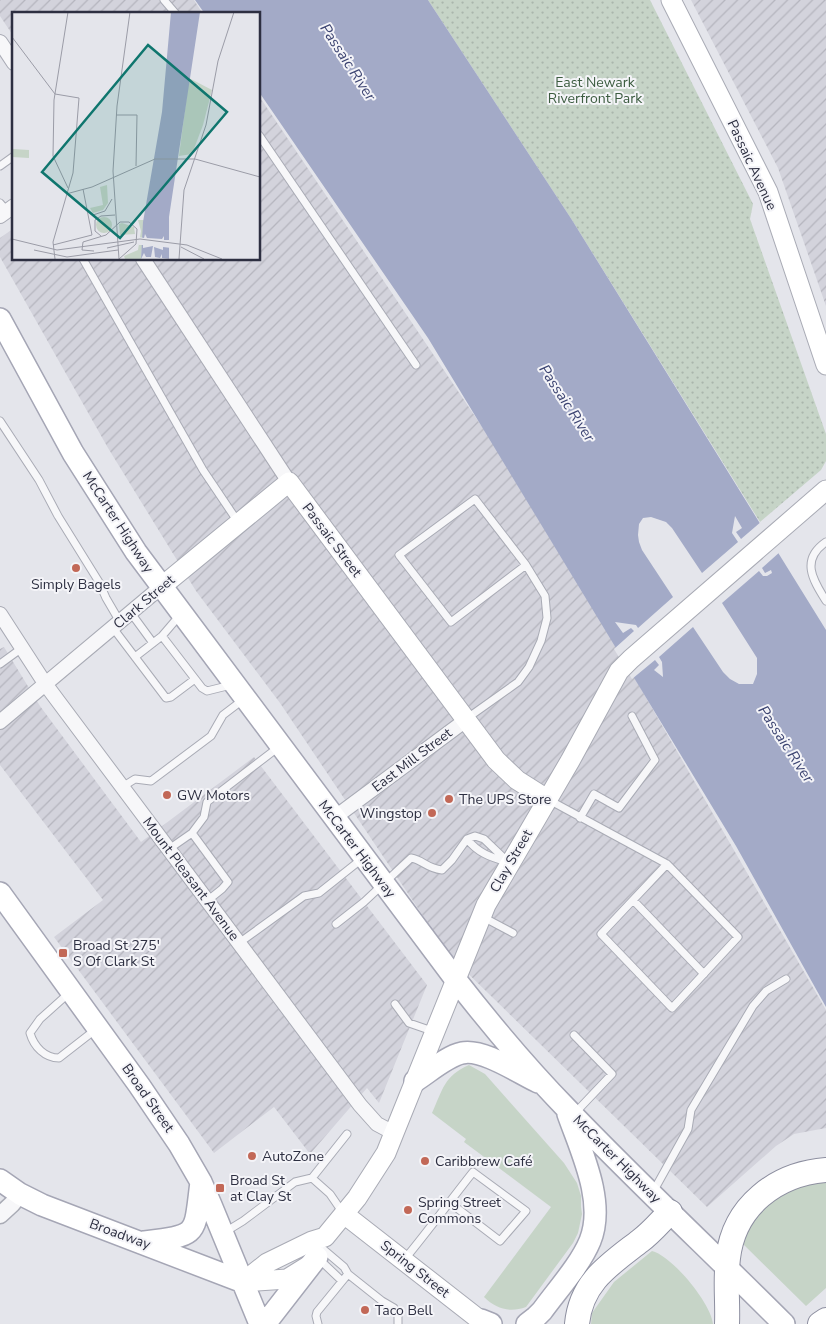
<svg xmlns="http://www.w3.org/2000/svg" width="826" height="1324" font-family="'Nunito Sans',sans-serif">
	<style>
		.industrial { fill: url(#industrial-furrows) }
		.grass { fill: #c6d4c7 }
		.park { fill: url(#park-dots) }
		.water { fill: #a3aac7 }
		.pier { fill: #e4e5eb }
		.lines { fill: none; stroke-linecap: round; stroke-linejoin: round }
		.service-casing { stroke: #a9abb5; stroke-width: 9 }
		.minor-casing { stroke: #a9abb5; stroke-width: 16 }
		.tertiary-casing { stroke: #a9abb5; stroke-width: 19 }
		.secondary-casing { stroke: #a9abb5; stroke-width: 21 }
		.primary-casing { stroke: #a5a6b5; stroke-width: 24 }
		.motorway-casing { stroke: #8d8fa0; stroke-width: 26 }
		.service { stroke: #f7f7f9; stroke-width: 7 }
		.minor { stroke: #f7f7f9; stroke-width: 14 }
		.tertiary { stroke: #f7f7f9; stroke-width: 16 }
		.secondary { stroke: #fff; stroke-width: 19 }
		.primary { stroke: #fff; stroke-width: 21 }
		.motorway { stroke: #fff; stroke-width: 24 }
		.poi-dot { fill: #c26857; stroke: #f4f4f8; stroke-width: 2 }
		.labels { text-anchor: middle; dominant-baseline: central; stroke-width: 4; stroke-linejoin: round; paint-order: stroke }
		.park-label { font-size: 14px; fill: #3c5c40; stroke: #f4f4f8 }
		.street-label { font-size: 14px; fill: #2d2f41; stroke: #f4f4f8 }
		.poi-label { font-size: 14px; fill: #2d2f41; stroke: #f4f4f8; text-anchor: start }
		.water-label { font-size: 15px; font-style: italic; fill: #3b4371; stroke: #f4f4f8 }
		.inset-road { fill: none; stroke: #9b9ca7; stroke-width: 1 }
		.view { fill: #0f766e; fill-opacity: 0.15; stroke: #0f766e; stroke-width: 2.5 }
		.inset-edge { fill: none; stroke: #2d2f41; stroke-width: 2.5 }
	</style>
	<defs>
		<pattern id="industrial-furrows" width="10" height="10" patternUnits="userSpaceOnUse" patternTransform="scale(1.25)"><rect width="10" height="10" fill="#d3d3dc"/><path d="M-1 1l2-2M0 10L10 0M9 11l2-2" fill="none" stroke="#b5b5be"/></pattern>
		<pattern id="park-dots" width="8" height="8" patternUnits="userSpaceOnUse" patternTransform="scale(1.25)"><rect width="8" height="8" fill="#c6d4c7"/><path d="M2 2h.1M6 6h.1" fill="none" stroke="#aab6ac" stroke-width="1.8" stroke-linecap="round"/></pattern>
	</defs>
	<rect width="100%" height="100%" fill="#e4e5eb"/>
	<path class="industrial" d="M0 0H194L203 14H14V37L0 16Z
		M691 0H826V306L778 168Z
		M259 96 493 443 625 661 826 1010V1128L794 1134 776 1146 707 1207 450 956 280 703 196 591 108 448 0 257V238L14 228V259H259Z
		M4 647 40 706 141 842 254 757 427 985 379 1103 367 1088 310 1154 274 1107 214 1153 54 937 103 900 0 765V649Z"/>
	<path class="grass" d="M469 1065 485 1074 564 1163 577 1183 581 1196V1207L582 1214 578 1233 573 1243 526 1307C510 1313 496 1309 484 1297L551 1207 464 1142 466 1139 432 1113C443 1089 444 1076 469 1065Z
		M826 1182V1288L806 1306 742 1243C752 1215 777 1191 806 1184 813 1182 820 1182 826 1182Z
		M652 1251C672 1256 711 1303 713 1324H591L592 1313 614 1282Z"/>
	<path class="park" d="M428 0H650L753 204 750 219 826 434V461L821 470 760 522 572 220Z"/>
	<path class="water" d="M195 0H428L572 220 826 630V1007L736 846 428 338 259 92V14H205Z"/>
	<path class="pier" d="M735 516 742 528 736 532 741 539 762 521 781 551 762 568 765 573 771 570 772 573 767 576H763L759 571 722 603 757 658V674L753 684H739L730 679 723 672 693 627 659 657 662 662 663 677 654 670 659 665 655 660 632 679 614 649 634 631 631 628 623 633 615 622 636 625 638 628 673 597 642 550 639 542 638 535 639 524 643 518 651 517 666 522 672 528 702 573 738 542 732 533Z"/>
	<g class="lines">
		<g class="service-casing">
			<path id="service" d="M164 0 176 14
				M259 135 416 365
				M0 166 14 156
				M0 203 7 211
				M83 259 203 470 238 522
				M0 421 39 480 58 516 99 582 106 598 120 622
				M826 542C800 560 813 580 826 601
				M131 613 153 643
				M113 628 166 698 171 697 195 679
				M162 636 202 688 207 691 231 685
				M135 657 162 636 180 615
				M0 664 22 648
				M466 719 518 682 529 667 541 641 547 618 545 596 526 565 475 499 399 555 451 622 526 565
				M122 787 135 779 151 781 211 736 223 715 244 699
				M549 800 667 864
				M580 818 594 794 619 808 655 760 632 716
				M467 839C478 853 490 857 507 862
				M169 849 192 833
				M667 864 738 937 672 1008 601 934Z
				M633 900 704 974
				M207 901 222 889 228 882 192 833 204 817 207 802 280 746
				M481 916 513 933
				M336 924 364 902 411 858C423 860 426 868 442 870L452 860 467 839 475 836 484 839 509 863
				M239 943 304 896 319 893 363 858
				M69 993 40 1019 30 1033C34 1047 45 1058 59 1058L95 1030
				M395 1004 409 1023 435 1032
				M574 1035 612 1074 575 1113
				M312 1178 330 1194 343 1213
				M653 1192 688 1129 691 1110 753 1006 766 991 786 979
				M225 1232 243 1221 295 1182 312 1178 347 1134
				M324 1250 344 1267 348 1274 382 1301 394 1308 398 1314V1324
				M319 1259 342 1281
				M404 1260C428 1231 450 1201 473 1172L526 1211 500 1241 449 1202
				M318 1324 316 1316 317 1312 348 1274"/>
		</g>
		<g class="minor-casing">
			<path id="minor" d="M0 42 14 63
				M0 216 14 206
				M143 259 289 482
				M0 614 46 685 360 1105 377 1124 394 1133
				M0 722 161 587
				M334 818 466 720"/>
		</g>
		<g class="tertiary-casing">
			<path id="tertiary" d="M0 1215 12 1204 20 1194"/>
		</g>
		<g class="secondary-casing">
			<path id="secondary" d="M671 0 768 192 826 365
				M161 587 289 482 496 760 517 780 547 799
				M344 1214 485 1324
				M243 1282 267 1263 312 1241 325 1237 357 1198 386 1153 394 1133 486 905 570 761 619 671 631 659 826 490
				M243 1282 287 1279 308 1266"/>
		</g>
		<g class="primary-casing">
			<path id="primary" d="M0 319 73 453 136 552 456 980C491 1025 528 1069 568 1110 638 1183 712 1252 784 1324
				M0 893 139 1085 179 1144 201 1182 211 1205 260 1324
				M415 1081C428 1073 447 1056 462 1053 482 1048 519 1073 538 1082
				M0 1180 20 1194 42 1205 243 1282
				M144 1242C200 1235 194 1236 201 1182
				M481 1320 491 1324
				M265 1324 317 1257
				M527 1324 536 1317 542 1311C558 1289 580 1265 590 1241 606 1202 581 1151 568 1114"/>
		</g>
		<g class="motorway-casing">
			<path id="motorway" d="M577 1324C581 1282 609 1265 640 1241 651 1233 660 1222 670 1212
				M727 1324C728 1302 725 1280 728 1258 734 1206 776 1174 826 1170
				M820 1324 826 1320"/>
		</g>
		<use href="#service" class="service"/>
		<use href="#minor" class="minor"/>
		<use href="#tertiary" class="tertiary"/>
		<use href="#secondary" class="secondary"/>
		<use href="#primary" class="primary"/>
		<use href="#motorway" class="motorway"/>
	</g>
	<g class="poi-dot">
		<circle cx="76" cy="568" r="5"/>
		<circle cx="167" cy="795" r="5"/>
		<circle cx="449" cy="799" r="5"/>
		<circle cx="432" cy="813" r="5"/>
		<rect x="58" y="948" width="10" height="10" rx="2.5"/>
		<circle cx="252" cy="1156" r="5"/>
		<circle cx="425" cy="1161" r="5"/>
		<rect x="215" y="1183" width="10" height="10" rx="2.5"/>
		<circle cx="408" cy="1210" r="5"/>
		<circle cx="365" cy="1310" r="5"/>
	</g>
	<g class="labels">
		<g class="park-label">
			<text x="595" y="82">East Newark<tspan x="595" dy="16">Riverfront Park</tspan></text>
		</g>
		<g class="street-label">
			<text transform="translate(752 165) rotate(65)">Passaic Avenue</text>
			<text transform="translate(118 522) rotate(57)">McCarter Highway</text>
			<text transform="translate(332 540) rotate(53)">Passaic Street</text>
			<text transform="translate(144 602) rotate(-40)">Clark Street</text>
			<text transform="translate(412 760) rotate(-37)">East Mill Street</text>
			<text transform="translate(357 849) rotate(53)">McCarter Highway</text>
			<text transform="translate(511 861) rotate(-60)">Clay Street</text>
			<text transform="translate(191 879) rotate(53)">Mount Pleasant Avenue</text>
			<text transform="translate(148 1098) rotate(55)">Broad Street</text>
			<text transform="translate(617 1159) rotate(45)">McCarter Highway</text>
			<text transform="translate(120 1234) rotate(20)">Broadway</text>
			<text transform="translate(415 1269) rotate(38)">Spring Street</text>
		</g>
		<g class="poi-label">
			<text x="76" y="584" text-anchor="middle">Simply Bagels</text>
			<text x="177" y="795">GW Motors</text>
			<text x="459" y="799">The UPS Store</text>
			<text x="422" y="813" text-anchor="end">Wingstop</text>
			<text x="73" y="945">Broad St 275'<tspan x="73" dy="16">S Of Clark St</tspan></text>
			<text x="262" y="1156">AutoZone</text>
			<text x="435" y="1161">Caribbrew Café</text>
			<text x="230" y="1180">Broad St<tspan x="230" dy="16">at Clay St</tspan></text>
			<text x="418" y="1202">Spring Street<tspan x="418" dy="16">Commons</tspan></text>
			<text x="375" y="1310">Taco Bell</text>
		</g>
		<g class="water-label">
			<text transform="translate(348 62) rotate(57)">Passaic River</text>
			<text transform="translate(567 403) rotate(57)">Passaic River</text>
			<text transform="translate(786 744) rotate(57)">Passaic River</text>
		</g>
	</g>
	<g transform="translate(12 12)">
		<rect width="248" height="248" fill="#e4e5eb"/>
		<path d="M1 137 17 138V146L0 145ZM95 173 96 191 91 198 81 201 78 196 91 193 88 175ZM84 213a8 8 0 1 1 16 0a8 8 0 1 1-16 0ZM126 208H132L129 247H113L112 244 126 238 129 219ZM110 211 122 215 123 222 108 223 107 212Z" fill="#c6d4c7"/>
		<path d="M177 66 200 78 191 113 180 142 167 144Z" fill="#c6d4c7"/>
		<path d="M159 0H188L157 205V247H129L131 210 150 100Z" fill="#a3aac7"/>
		<path d="M133 222 135 226 150 227 152 224V228H160L159 236 151 235V238L142 235 143 245 148 246 150 242V246L159 247H129L132 241 134 245H139L141 234 131 236V233H127V225L132 226Z" fill="#e4e5eb"/>
		<path class="inset-road" d="M56 0 42 88 41 144 56 176M0 25 43 82M43 82 67 86 61 161 41 230 43 247M104 103H125L124 154M54 182 80 175 143 147H183L248 165M77 200 81 203 93 199 100 187M89 224 83 219V208L89 204 103 203M0 227 45 238 128 227 175 233 210 247M41 233 80 223 71 177M169 235 192 247M95 236 122 230M22 238 55 245 106 238M82 239 70 238 71 230 94 223 108 210H117L125 217 124 232 107 247M107 247 101 159 105 94 118 0M167 247 172 178 194 113 206 49 222 0"/>
		<path class="view" d="M136 33 215 100 108 226 30 160Z"/>
		<rect width="248" height="248" class="inset-edge"/>
	</g>
</svg>
